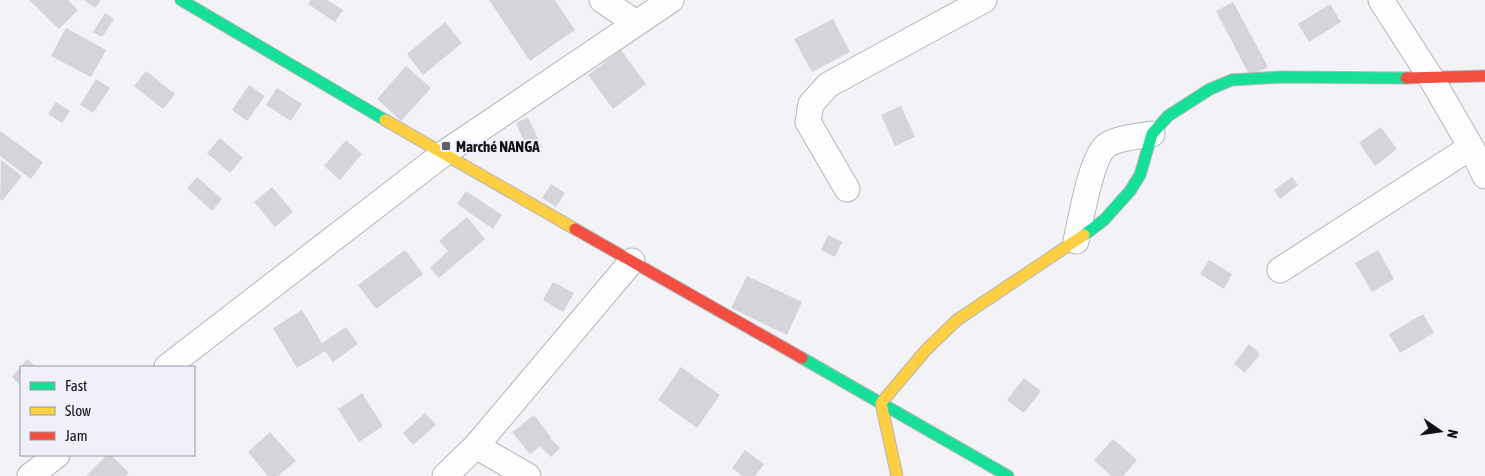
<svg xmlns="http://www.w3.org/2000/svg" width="1485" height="476" font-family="'Asap Condensed',sans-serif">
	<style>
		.building { fill: #d5d4d9 }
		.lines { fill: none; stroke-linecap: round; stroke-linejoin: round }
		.street-casing { stroke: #b5b6b9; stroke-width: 27 }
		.fast-casing { stroke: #b5b6b9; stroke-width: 13 }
		.slow-casing { stroke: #b5b6b9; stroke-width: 13 }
		.jam-casing { stroke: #b5b6b9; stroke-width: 13 }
		.street { stroke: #fdfdfe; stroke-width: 25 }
		.fast { stroke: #16e098; stroke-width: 11 }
		.slow { stroke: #ffcf43; stroke-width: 11 }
		.jam { stroke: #f24e42; stroke-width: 11 }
		.poi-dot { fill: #606064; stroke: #eff0fa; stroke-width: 2 }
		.labels { text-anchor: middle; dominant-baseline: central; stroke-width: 4; stroke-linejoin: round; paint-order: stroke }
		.poi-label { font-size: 15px; font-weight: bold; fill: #121215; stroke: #eff0fa; text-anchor: start }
	</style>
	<rect width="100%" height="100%" fill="#f2f2f7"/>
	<path class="building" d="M29 0H68L78 10 59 29Z
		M84 0H101L95 8Z
		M311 0H327L343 10 335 22 308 4Z
		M489 0H555L575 30 530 61Z
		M1233 2 1268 67 1250 76 1216 11Z
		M1330 4 1341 22 1309 42 1298 24Z
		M105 13 114 19 102 37 93 32Z
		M833 19 850 52 812 72 794 39Z
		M445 22 462 43 423 75 407 54Z
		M66 28 106 50 91 77 51 56Z
		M621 50 646 84 613 109 588 75Z
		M406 66 431 88 401 121 377 99Z
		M146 71 175 94 163 109 134 86Z
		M96 79 110 88 93 113 80 105Z
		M249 85 265 96 247 121 232 110Z
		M277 88 302 104 291 121 266 105Z
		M56 102 70 111 62 123 48 114Z
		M901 106 915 137 895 146 881 115Z
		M528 117 542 147 529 153 516 123Z
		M1381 127 1397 149 1375 166 1359 143Z
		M0 131 43 162 31 179 0 156Z
		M220 138 243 158 230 173 207 153Z
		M346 140 362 154 340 180 324 166Z
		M1 160 22 176 2 201 0 199Z
		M197 177 222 199 212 211 187 188Z
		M1292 177 1298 185 1280 199 1274 190Z
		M551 184 565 193 556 207 542 198Z
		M272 187 293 212 275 227 254 202Z
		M466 191 502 215 493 229 457 204Z
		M467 217 485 239 439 278 430 268 448 251 439 241Z
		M828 235 842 242 835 257 821 250Z
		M405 250 423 274 376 309 358 285Z
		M1378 250 1394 279 1372 292 1355 263Z
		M1209 260 1232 274 1224 289 1200 274Z
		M747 276 802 302 787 335 731 308Z
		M553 282 574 293 563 312 543 300Z
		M302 310 322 343 346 327 358 344 333 362 325 351 297 368 273 328Z
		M1423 314 1434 333 1400 353 1389 334Z
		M1249 344 1260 354 1245 373 1234 364Z
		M27 359 36 367H21V386L12 377Z
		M681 367 720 395 697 428 658 400Z
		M1024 378 1041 391 1024 413 1007 400Z
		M362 393 383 426 359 442 338 409Z
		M425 413 436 425 413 445 403 433Z
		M534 415 551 437 550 438 560 448 551 457 540 446 530 454 512 432Z
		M270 432 296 461 278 476H268L248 452Z
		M1113 439 1137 460 1123 476H1111L1094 460Z
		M745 450 764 464 755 476H743L732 468Z
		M107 455H111L129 473 125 476H86Z"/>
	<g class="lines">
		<g class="street-casing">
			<path id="street" d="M602 0 636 23
				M1381 0 1431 78 1471 147 1485 176
				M847 189 808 122 811 104 828 85 984 0
				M1076 241C1081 220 1091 156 1107 145 1117 138 1140 136 1152 134
				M1280 270 1471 147
				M167 367 443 154 671 0
				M476 446 528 476
				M30 476 57 455
				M445 476 476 446 632 261"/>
		</g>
		<g class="fast-casing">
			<path id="fast" d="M181 0 385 120
				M1084 235 1104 220 1130 191 1140 175 1152 134 1168 116 1210 89 1232 80 1281 77 1406 78
				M802 358 1008 476"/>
		</g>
		<g class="slow-casing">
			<path id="slow" d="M385 120 575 229
				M897 476 881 403 926 350 957 320 1084 235"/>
		</g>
		<g class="jam-casing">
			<path id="jam" d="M1406 78 1485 76
				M575 229 802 358"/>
		</g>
		<use href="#street" class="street"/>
		<use href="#fast" class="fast"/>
		<use href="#slow" class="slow"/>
		<use href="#jam" class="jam"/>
	</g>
	<rect class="poi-dot" x="441" y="141" width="10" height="10" rx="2.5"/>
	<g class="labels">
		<g class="poi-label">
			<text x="456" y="146">Marché NANGA</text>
		</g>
	</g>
	<rect x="20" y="366" width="175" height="90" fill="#eff0fa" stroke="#97979e"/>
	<rect x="30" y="382" width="25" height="8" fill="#16e098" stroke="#97979e"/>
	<text x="65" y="391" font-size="15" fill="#121215">Fast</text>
	<rect x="30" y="407" width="25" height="8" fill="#ffcf43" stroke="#97979e"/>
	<text x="65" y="416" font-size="15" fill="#121215">Slow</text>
	<rect x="30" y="432" width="25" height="8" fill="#f24e42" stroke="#97979e"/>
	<text x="65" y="441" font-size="15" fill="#121215">Jam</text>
	<g transform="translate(1440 431) rotate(103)" stroke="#eff0fa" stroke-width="4" paint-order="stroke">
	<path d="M0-4L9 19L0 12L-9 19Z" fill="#121215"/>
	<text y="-8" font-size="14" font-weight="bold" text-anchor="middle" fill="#121215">N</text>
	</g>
</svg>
